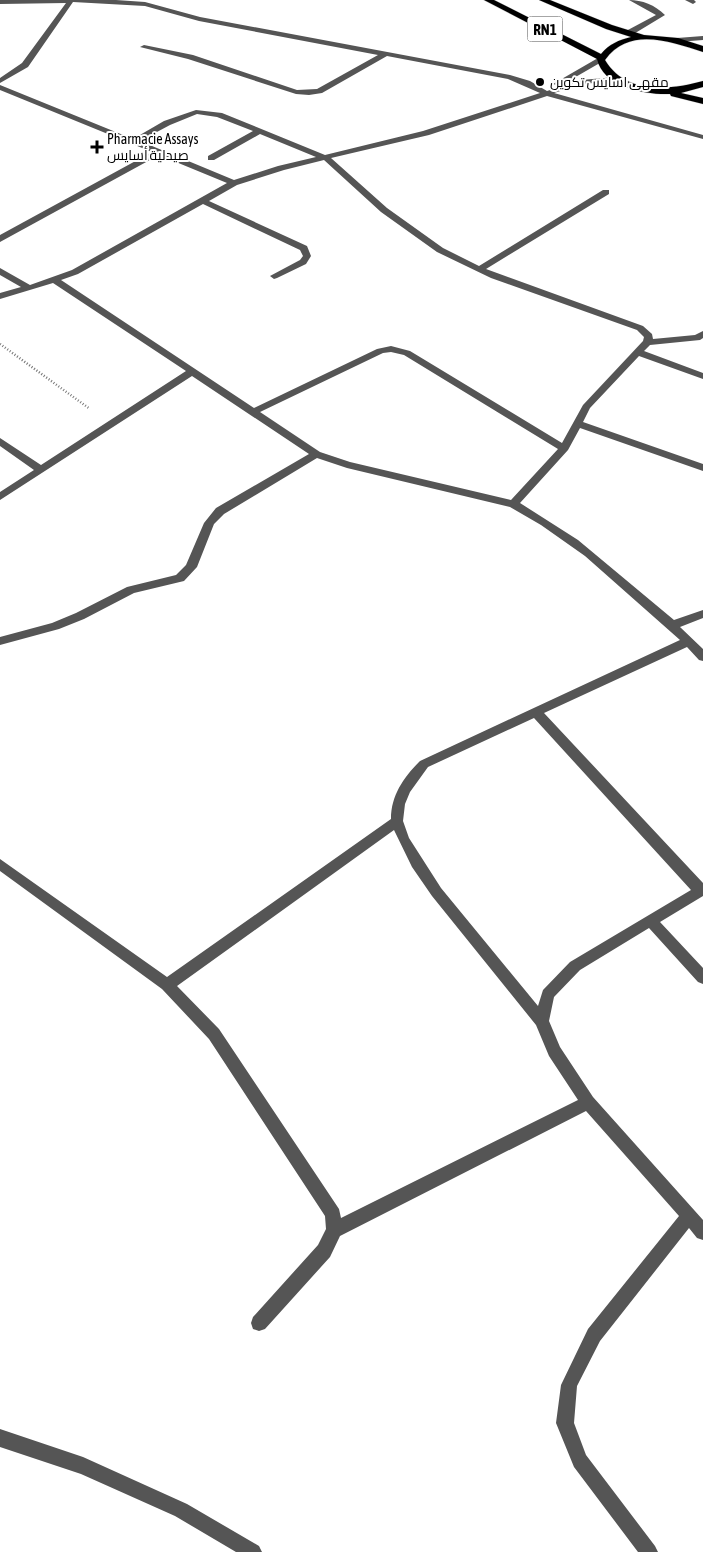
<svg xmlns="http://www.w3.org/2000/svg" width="703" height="1552" font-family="'Asap Condensed',Cairo,sans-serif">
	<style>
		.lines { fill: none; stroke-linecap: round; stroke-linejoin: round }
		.highway-casing { stroke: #dbdbdb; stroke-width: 1 }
		.path { stroke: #777; stroke-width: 2.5; stroke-dasharray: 1 2; stroke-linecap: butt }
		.minor { fill: #555; fill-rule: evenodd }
		.highway { fill: #000; fill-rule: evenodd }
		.poi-dot { fill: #000; stroke: #fff; stroke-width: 2 }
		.labels { text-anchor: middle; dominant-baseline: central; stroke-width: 4; stroke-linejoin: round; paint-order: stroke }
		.far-poi-label { font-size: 14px; fill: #000; stroke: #fff; text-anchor: start }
		.shield { fill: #fff; stroke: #4c4c4c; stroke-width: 1 }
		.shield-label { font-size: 15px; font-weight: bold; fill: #000 }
	</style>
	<rect width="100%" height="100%" fill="#fff"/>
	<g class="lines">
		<g class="highway-casing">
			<path id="highway" d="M484 0H494L601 54C609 44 619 40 631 37L606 29 539 0H550L612 25 644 35 678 38 703 46V52C670 42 630 26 605 60 626 95 670 90 703 81V87L681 93 703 98V104L671 96 670 94C645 95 603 87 597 59Z"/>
		</g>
		<path class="path" d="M0 344 90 409"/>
		<path class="minor" d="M0 0H116L145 2 200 17 510 75 530 81 547 91 581 80 616 77H619V81L582 84 554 93 703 135V139L547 96 429 135 331 158 387 208 443 248 479 266 603 190H609V194L486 269 643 326 652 334 653 339 695 335 703 331V338L700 340 650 345 644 351 703 373V379L639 356 590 408 583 422 703 464V471L580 428 568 450 520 503 578 540 674 620 703 610V618L680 627 703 649V661L699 660 687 647 544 713 703 883V896L660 922 703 968V984L698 982 649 928 580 970 554 997 549 1021 560 1047 593 1097 703 1220V1240L697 1238 689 1228 600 1341 577 1386 574 1423 586 1455 655 1546 658 1552H638L574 1467 556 1423 561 1385 588 1329 679 1216 586 1111 340 1236 330 1257 265 1329 259 1331 253 1329 251 1323 253 1317 318 1245 326 1229 325 1216 209 1039 162 989 0 871V859L167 977 391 819C391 795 404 777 420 761L680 640 585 556 541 525 510 507 347 468 317 458 224 514 214 524 197 567 184 581 134 593 84 619 59 629 0 645V637L52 623 76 613 127 587 176 575 186 565 204 523 216 508 309 454 192 376 0 500V492L34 470 0 446V438L41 465 186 371 53 283 0 299V293L21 287 0 275V268L30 285 72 270 227 183 159 155 0 242V235L152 152 0 90V85L133 139 164 121 196 110 222 113 325 155 423 131 540 93 508 79 387 56 322 93 309 95 296 94 188 59 140 47 144 45 193 55 297 90 317 89 378 55 199 21 145 6 73 2 28 67 0 83V78L22 63 66 3 0 4ZM197 114 217 117 253 131 208 156V160H214L260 134 316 157 278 166 234 180 140 141 170 125ZM324 160 381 212 437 252 491 278 637 330 644 337 643 341 583 405 562 443 410 351 391 346 377 349 254 408 61 280 78 274 203 204 300 250 303 256 300 260 270 276 274 279 277 278 306 264 311 256 307 246 209 201 237 185 284 170ZM391 352 404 355 558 449 511 500 350 462 320 452 260 412 383 353ZM534 718 691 890 570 962 543 990 538 1006 441 888 409 838 403 821 405 804 410 792 428 767ZM394 830 412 867 432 896 536 1025 549 1056 578 1100 341 1218 339 1209 219 1029 177 986Z
			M629 0C642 0 655 5 665 15L632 35H626V31L656 15Z
			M685 0H694L696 2 693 4Z
			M703 36V40L677 42 673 40 677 38Z
			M598 58 605 60 560 86 553 84Z
			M0 1429 83 1457 187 1504 259 1546 262 1552H236L175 1516 81 1474 0 1447Z"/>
		<use href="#highway" class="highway"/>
	</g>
	<g class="poi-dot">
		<circle cx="540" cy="82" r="5"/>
		<path d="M94.5 139.5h5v5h5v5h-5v5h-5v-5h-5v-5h5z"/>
	</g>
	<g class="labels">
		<g class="far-poi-label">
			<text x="550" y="82">مقهى اسايس تكوين</text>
			<text x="107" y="139">Pharmacie Assays<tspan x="107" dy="16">صيدلية أسايس</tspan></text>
		</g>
		<rect class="shield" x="527.5" y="16.5" width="35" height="25" rx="4"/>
		<g class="shield-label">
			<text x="545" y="29">RN1</text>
		</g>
	</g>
</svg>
